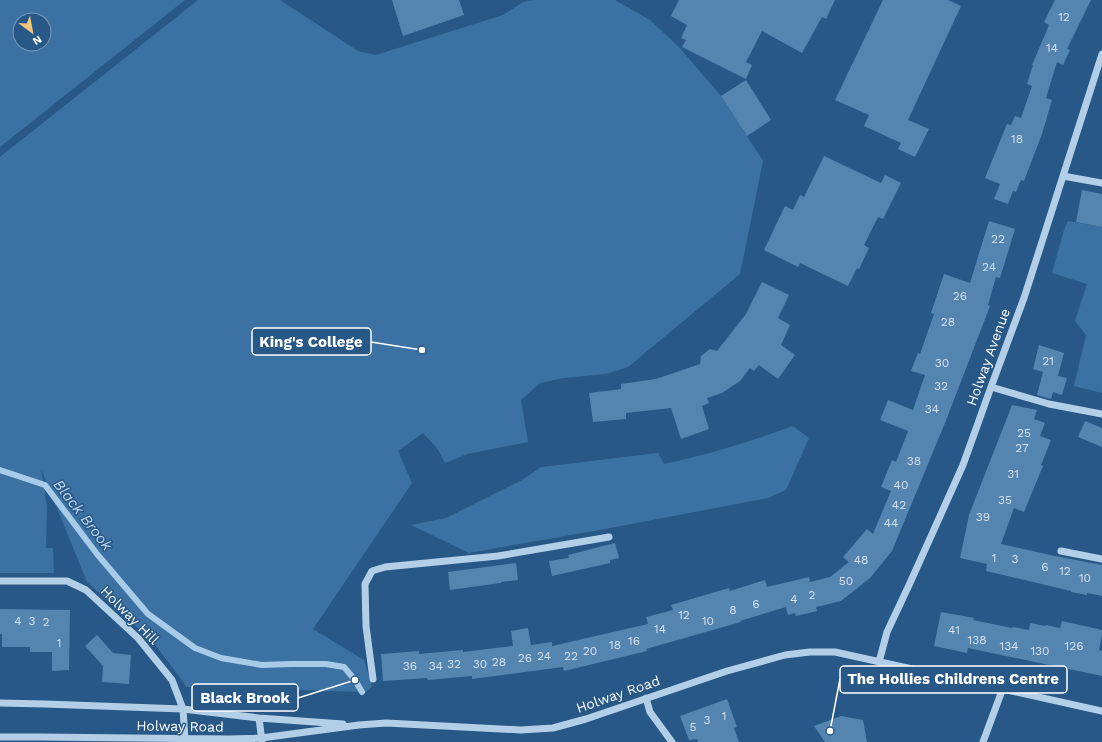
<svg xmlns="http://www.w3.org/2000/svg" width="1102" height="742" font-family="'Work Sans',sans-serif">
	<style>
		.green { fill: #3c72a3; fill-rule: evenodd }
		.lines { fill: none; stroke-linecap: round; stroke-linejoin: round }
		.stream { stroke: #a8cbe8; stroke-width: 6 }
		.building { fill: #5484b0 }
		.minor { stroke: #b3cfe8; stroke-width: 7 }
		.labels { text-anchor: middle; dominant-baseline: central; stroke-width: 3; stroke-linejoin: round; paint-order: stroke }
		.number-label { font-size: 12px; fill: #d4e0eb }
		.street-label { font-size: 14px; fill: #fff; stroke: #285887 }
		.water-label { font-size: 15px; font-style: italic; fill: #bfd9ef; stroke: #285887 }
		.leader { fill: none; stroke: #fff; stroke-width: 1.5 }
		.callout-dot { fill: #fff; stroke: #285887; stroke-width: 1.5 }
		.callout { fill: #285887; stroke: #fff; stroke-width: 1.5 }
		.callout-label { font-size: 15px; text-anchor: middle; font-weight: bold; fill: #fff }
	</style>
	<rect width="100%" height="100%" fill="#285887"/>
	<path class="green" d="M0 0H185L0 147ZM20 20H44V44H20Z
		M198 0H280L358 51 376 55 503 15 523 2 535 0H615L650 20 679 47 721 96 763 161 740 274 628 367 606 374 563 378 540 383 521 400 528 442 467 454 445 463 437 448 423 433 398 451 412 483 313 629 364 660 372 686 366 692 187 687 153 642 87 582 41 469 47 507 46 548H53L54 573H0V157Z
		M1068 221 1102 227V393L1074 386 1086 335 1075 321 1087 284 1052 273 1064 230Z
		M793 426 809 438 786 490 768 498 605 529 469 553 411 525 446 518 522 480 541 467 658 453 664 464C707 455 752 441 793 426Z"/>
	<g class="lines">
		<path class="stream" d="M0 470 45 485 97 554 148 614 195 648 221 658 262 665 291 664H326L344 667 355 680 362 692"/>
	</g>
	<path class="building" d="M392 0H459L464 15 403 36Z
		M679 0H835L826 19 822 17 802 53 762 31 746 62 752 65 746 79 682 47 686 40 681 38 687 25 671 16Z
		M883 0H948L961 6 908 120 929 129 915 157 898 149 901 143 864 126 869 115 835 100Z
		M1055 0H1091L1067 49 1070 50 1063 65 1057 62 1046 98 1052 100 1042 134 1024 181 1021 180 1016 192 1013 191 1008 204 994 199 1000 184 985 178 1007 124 1011 125 1015 116 1021 118 1032 86 1027 84 1033 65H1032L1049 25 1044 22Z
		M746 80 771 120 747 136 721 96Z
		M824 156 881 183 885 175 901 183 883 219 878 217 864 245 869 248 859 269 857 268 848 286 800 263 798 267 764 250 785 206 793 210 800 195 804 197Z
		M1082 190 1102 194V227L1076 222Z
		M989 221 1015 229 1000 278 996 277 988 305 990 306 945 423 892 551 870 578 841 601 816 607 817 611 796 616 795 613 788 615 786 607 740 621 741 622 646 649 647 651 564 671 563 667 472 679V676L428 680 427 678 383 681 381 654 419 651V654L463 650V652L513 646 511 631 528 628 531 645 552 642V646L648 624 646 617 673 610 671 605 729 588 730 591 765 580 767 587 809 577 810 582 830 577 849 562 843 557 867 529 873 534 891 491 881 487 892 460 896 462 908 431 880 420 888 400 913 410 925 375 911 371 918 353 920 354 934 314 931 313 944 274 970 283Z
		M762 282 789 295 778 318 790 325 781 345 795 355 778 379 759 365 754 371 750 368 740 381 722 393 707 398 709 403 702 406 709 429 681 439 671 408 626 413V419L593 422 589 393 621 389V384L656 379 700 364 701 356 710 349 717 351 746 314Z
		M1039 345 1064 353 1058 376 1067 378 1062 395 1053 392 1051 399 1037 395 1043 372 1033 369Z
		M1012 405 1037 410 1034 419 1045 423 1040 436 1051 440 1041 465 1043 466 1024 512 1014 508 1001 544 1055 556 1102 565V596L1087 593V595L1071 592V591L986 571 987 564 960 558 969 515Z
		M1085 421 1102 428V447L1078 437Z
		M615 543 619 558 610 560V563L552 576 549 561 569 558 568 555Z
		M516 563 518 580 501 582V583L450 590 448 572Z
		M0 609 70 610 69 670 52 671V652H30V647H2V634H0Z
		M941 612 974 618 973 620 1012 628 1013 627 1029 630 1030 623 1045 626 1046 625 1060 628 1062 621 1102 630V635L1099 650 1102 651V676L968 648 967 653 934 646Z
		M97 635 113 653 131 655 129 684 102 682 103 666 85 646Z
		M727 699 737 727 734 728 739 742H698L697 739 689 740 680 716Z
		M841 716 863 720 867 742H825L814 726Z"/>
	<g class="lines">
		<path class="minor" d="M1063 176 1102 183
			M991 387 1049 404 1102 414
			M1061 551 1102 559
			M0 581H67L86 590 138 638 172 680 183 709 185 739
			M879 662 887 632 910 583 963 465 991 387 1024 298 1102 54
			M373 679 366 626 365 584 372 571 385 567 498 556 609 537
			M646 698 650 712 672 742
			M0 703 45 704 183 709 259 718 343 724
			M259 718 262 742
			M0 737H39L229 739 261 738 359 725 386 723 521 730 553 728 586 719 727 671 785 655 810 652H835L1102 711
			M983 742 1003 688"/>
	</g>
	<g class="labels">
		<g class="number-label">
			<text x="1064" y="17">12</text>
			<text x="1052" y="48">14</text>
			<text x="1017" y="139">18</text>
			<text x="998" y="239">22</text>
			<text x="989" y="267">24</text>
			<text x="960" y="296">26</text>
			<text x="948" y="322">28</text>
			<text x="1048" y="361">21</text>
			<text x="942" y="363">30</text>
			<text x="941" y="386">32</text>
			<text x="932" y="409">34</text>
			<text x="1024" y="433">25</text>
			<text x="1022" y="448">27</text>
			<text x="914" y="461">38</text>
			<text x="1013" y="474">31</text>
			<text x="901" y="485">40</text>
			<text x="1005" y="500">35</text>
			<text x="899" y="505">42</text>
			<text x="983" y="517">39</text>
			<text x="891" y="523">44</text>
			<text x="994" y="558">1</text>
			<text x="1015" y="559">3</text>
			<text x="861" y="560">48</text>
			<text x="1045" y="567">6</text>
			<text x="1065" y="571">12</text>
			<text x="1085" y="578">10</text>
			<text x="846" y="581">50</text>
			<text x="812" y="595">2</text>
			<text x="794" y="599">4</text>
			<text x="756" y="604">6</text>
			<text x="733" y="610">8</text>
			<text x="684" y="615">12</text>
			<text x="18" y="621">4</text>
			<text x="32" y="621">3</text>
			<text x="708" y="621">10</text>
			<text x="46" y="622">2</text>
			<text x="660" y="629">14</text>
			<text x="954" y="630">41</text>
			<text x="977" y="640">138</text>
			<text x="634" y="641">16</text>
			<text x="59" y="643">1</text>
			<text x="615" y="645">18</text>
			<text x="1009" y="646">134</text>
			<text x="1074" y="646">126</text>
			<text x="590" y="651">20</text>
			<text x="1040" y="651">130</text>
			<text x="544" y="656">24</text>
			<text x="571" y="656">22</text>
			<text x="525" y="658">26</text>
			<text x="499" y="662">28</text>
			<text x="454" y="664">32</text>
			<text x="480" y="664">30</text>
			<text x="410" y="666">36</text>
			<text x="436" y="666">34</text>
			<text x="724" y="716">1</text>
			<text x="707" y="720">3</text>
			<text x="693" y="727">5</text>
		</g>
		<g class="street-label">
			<text transform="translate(988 357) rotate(-70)">Holway Avenue</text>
			<text transform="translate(130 615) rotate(45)">Holway Hill</text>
			<text transform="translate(618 694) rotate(-19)">Holway Road</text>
			<text transform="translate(180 726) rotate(1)">Holway Road</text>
		</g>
		<g class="water-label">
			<text transform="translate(83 515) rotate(52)">Black Brook</text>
		</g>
	</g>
	<path class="leader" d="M422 350L371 342M830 731L840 679M355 680L298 698"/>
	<g class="callout-dot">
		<circle cx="422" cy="350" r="4"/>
		<circle cx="830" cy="731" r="4"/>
		<circle cx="355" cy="680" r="4"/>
	</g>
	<g class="callout">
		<rect x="252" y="328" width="119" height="27" rx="4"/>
		<rect x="840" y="666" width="227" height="27" rx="4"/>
		<rect x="192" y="684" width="106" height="27" rx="4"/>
	</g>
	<g class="callout-label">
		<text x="311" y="347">King's College</text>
		<text x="953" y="684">The Hollies Childrens Centre</text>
		<text x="245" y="703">Black Brook</text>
	</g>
	<g transform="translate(32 32) rotate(148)"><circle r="19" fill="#285887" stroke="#7e9bb7"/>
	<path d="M0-3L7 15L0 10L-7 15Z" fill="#f0c579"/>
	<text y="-6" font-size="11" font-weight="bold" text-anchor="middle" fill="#ffffff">N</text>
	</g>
</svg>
